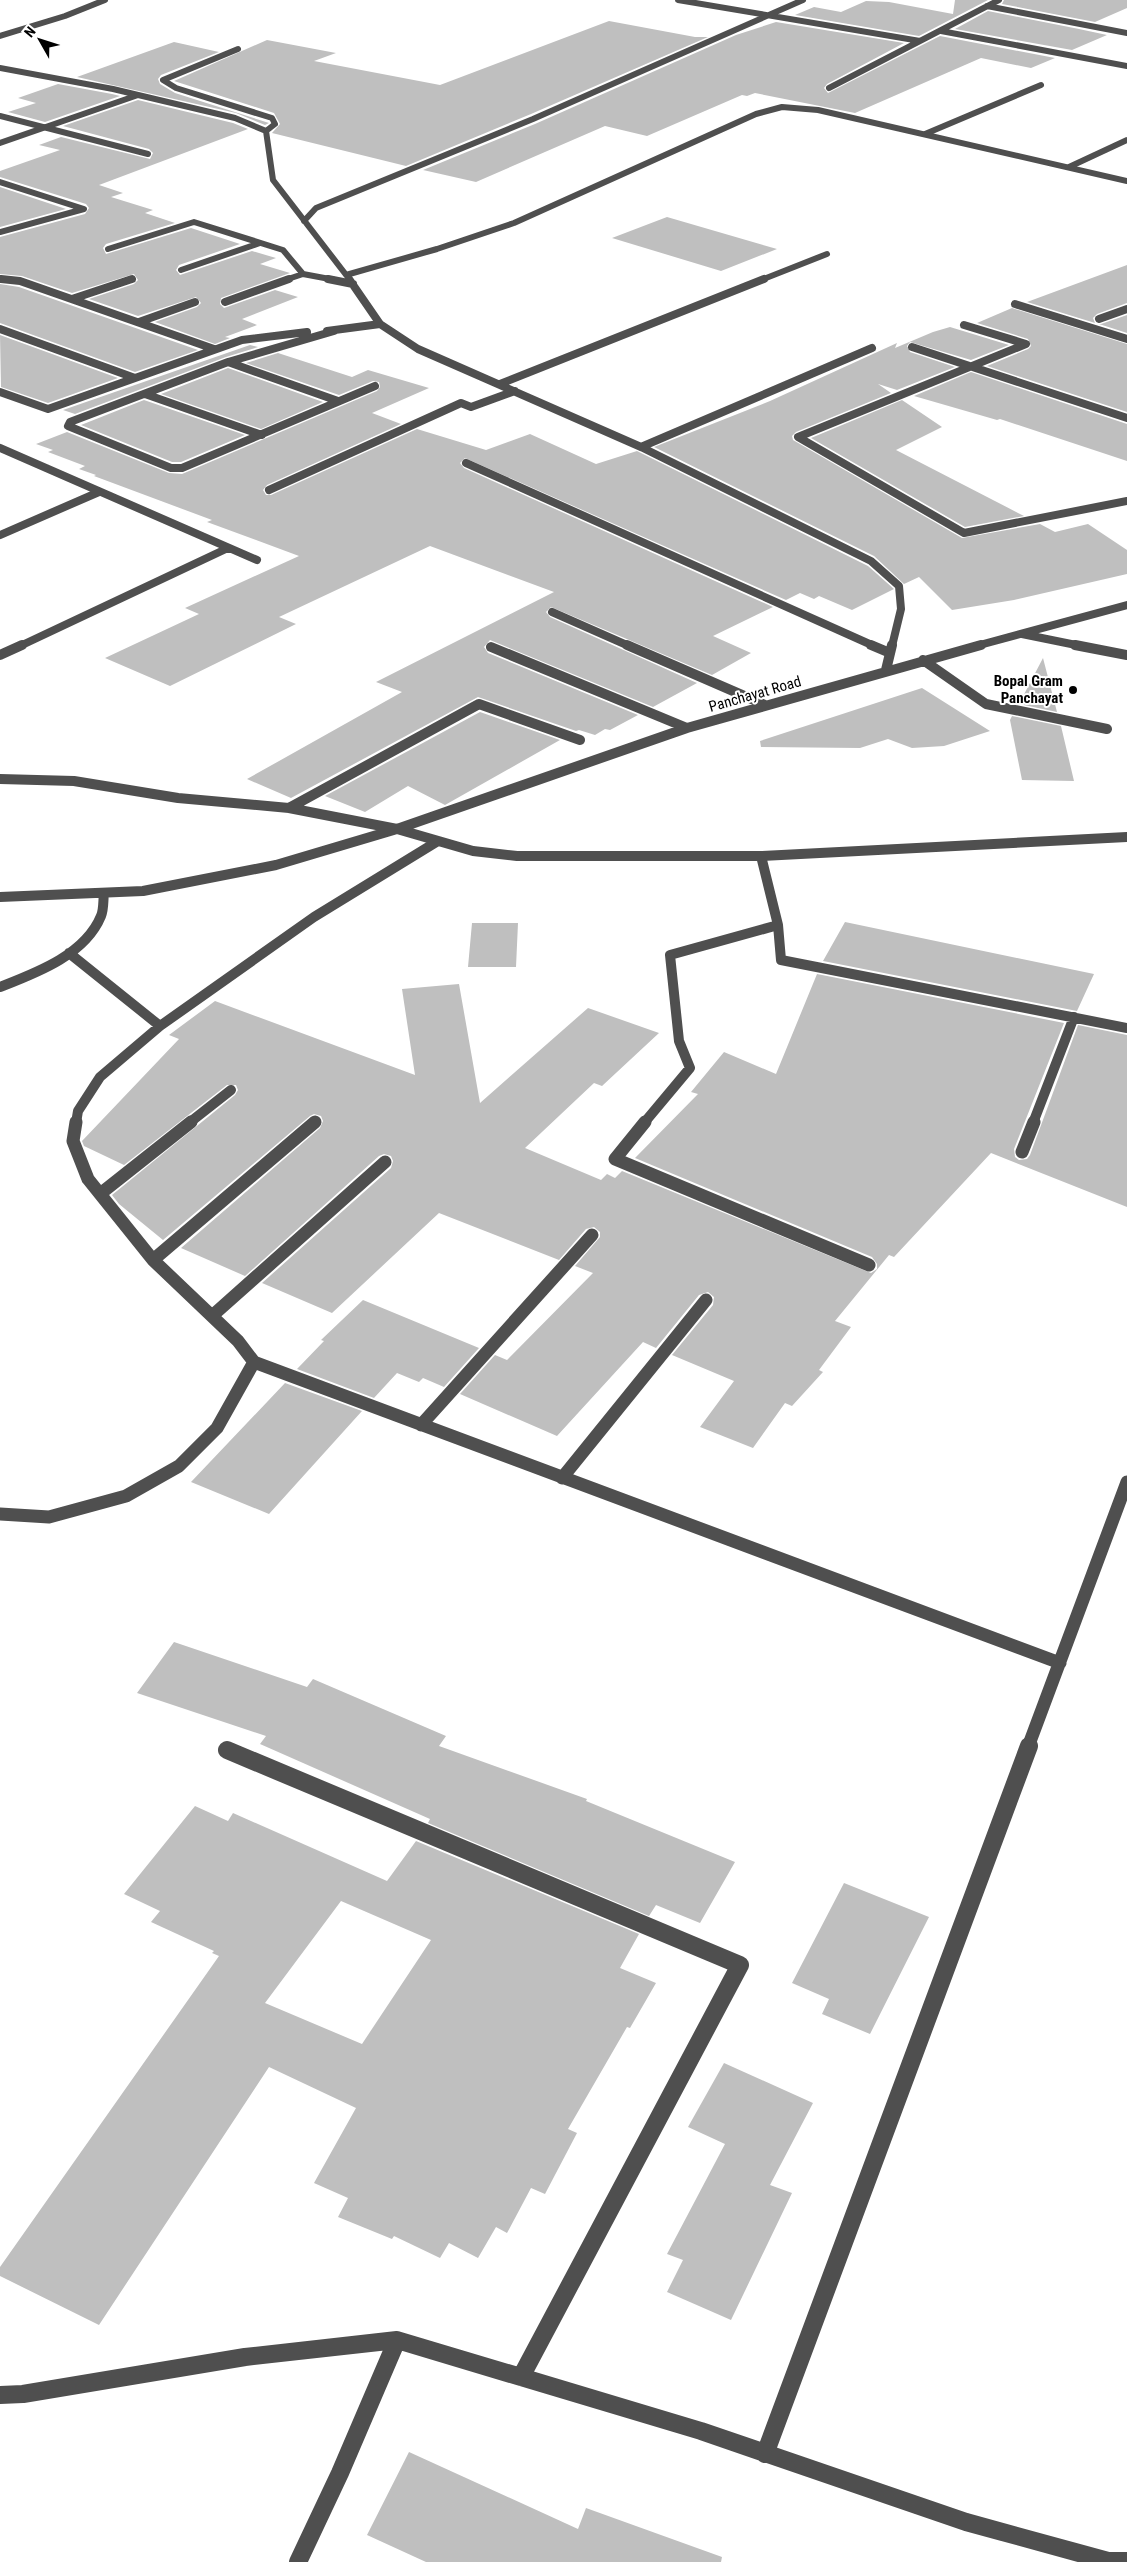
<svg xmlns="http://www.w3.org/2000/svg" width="1127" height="2562" font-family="'Roboto Condensed',sans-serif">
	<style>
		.building { fill: #bfbfbf; fill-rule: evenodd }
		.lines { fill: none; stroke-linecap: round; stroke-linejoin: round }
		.minor-far4 { stroke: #4f4f4f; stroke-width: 6 }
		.minor-far3 { stroke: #4f4f4f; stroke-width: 8 }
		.minor-far2 { stroke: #4f4f4f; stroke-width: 10 }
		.minor-far1 { stroke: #4f4f4f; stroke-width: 13 }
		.minor { stroke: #4f4f4f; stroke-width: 18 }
		.poi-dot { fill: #000; stroke: #fff; stroke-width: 2 }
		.labels { text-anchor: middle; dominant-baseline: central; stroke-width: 4; stroke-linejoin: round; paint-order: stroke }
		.far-poi-label { font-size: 15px; font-weight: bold; fill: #000; stroke: #fff; text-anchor: end }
		.far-street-label { font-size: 15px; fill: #000; stroke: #fff }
	</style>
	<rect width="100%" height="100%" fill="#fff"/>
	<path class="building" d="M955 0H988L919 36 795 15 814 7 841 12 866 1 889 2 953 14Z
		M1004 0H1127V8L1095 22 1002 4Z
		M988 11 1079 29 1107 35 1072 50 955 29Z
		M609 21 695 37H708L531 114 406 166 272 133 280 124 274 113 174 81 267 40 336 53 314 61 440 85Z
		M776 22 904 43 827 84 824 88 828 93 940 36 1055 58 1031 68 981 58 855 113 755 93 747 96 742 95 647 136 605 126 476 182 423 170 535 124 736 35Z
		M174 42 219 52 161 75 158 79 160 84 175 93 269 123 265 125 236 113 77 77Z
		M58 84 112 94 120 96 45 122 8 112 36 103 18 98Z
		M138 100 233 123 248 129 99 185 123 193 111 197 153 210 145 213 175 223 106 244 103 248 106 254 191 228 240 244 179 265 176 270 180 275 252 251 276 258 260 264 290 273 221 298 220 304 224 308 275 290 298 297 242 319 257 325 225 337 230 338 215 344 155 322 197 307 201 303 196 297 138 316 89 299 134 284 138 280 134 274 72 293 22 276 0 274V237L85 214 89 208 86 204 0 177V171L60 150 39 145 61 137 150 159 153 153 149 149 63 126Z
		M0 187 66 209 0 227Z
		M667 217 777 249 721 271 612 238Z
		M1127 265V303L1097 314 1093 318 1095 323 1027 302Z
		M0 284 19 287 198 350 135 372 0 323Z
		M1012 308 1127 344V412L987 366 1028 349 1031 346 1028 339 977 323Z
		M1127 315V333L1099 324H1101Z
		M950 327 1009 345 971 360 910 342 907 346 910 352 955 367 897 390 878 384 891 393 796 432 792 436 793 440 962 538 1040 524 1055 532 1088 524 1127 550V574L1014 600 952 610 919 577 904 584 874 556 654 447 770 401 897 343 895 348 933 332Z
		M0 335 118 378 48 403 1 387Z
		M250 345 258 347 226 357 75 414 63 410Z
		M278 353 352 377 368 370 429 388 372 413 401 424 267 485 263 490 266 495H271L417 429 486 450 530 434 596 464 637 451 868 566 894 589 852 610 819 596 814 599 800 593 786 600 465 458 460 463 464 468 773 607 713 636 751 653 712 675 551 607 546 612 550 617 697 683 653 707 490 640 484 647 488 653 638 715 610 730 605 729 595 735 579 730 576 731 478 697 291 798 247 779 402 692 376 682 554 592 430 546 279 617 296 624 170 686 105 658 199 614 185 608 299 556 207 522 212 520 94 476 96 475 79 469 85 466 48 452 53 450 36 444 67 432 169 473 182 474 377 391 380 387 379 382 373 381 339 395 246 363Z
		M228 368 323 402 261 429 161 394Z
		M971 372 1127 424V461L1000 419 997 420 914 396Z
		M144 400 245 435 181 462H172L81 425Z
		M902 400 942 427 896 450 1024 516 965 527 811 438Z
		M1043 658 1057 712 1019 704Z
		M922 688 990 731 944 746 912 748 888 739 860 748 761 747 760 741Z
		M480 712 560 740 445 805 408 786 365 812 325 796Z
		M1012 716 1061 726 1074 781 1022 780 1010 720Z
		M845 922 1094 974 1077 1011 823 961Z
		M472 923H518L516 967H468Z
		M817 974 1064 1023 1014 1149 1015 1157 1019 1160 1027 1159 1030 1155 1078 1025 1127 1035V1207L991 1153 894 1257 889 1255 835 1321 851 1327 819 1370 823 1372 792 1406 785 1403 753 1448 700 1427 734 1381 672 1355 713 1305 714 1297 708 1292 699 1295 656 1348 643 1342 557 1436 460 1394 495 1355 507 1360 593 1273 575 1266 600 1237V1232L594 1227 586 1229 559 1260 439 1213 332 1313 262 1283 391 1168 393 1161 391 1156 384 1154 379 1156 245 1276 181 1248 320 1128 323 1121 321 1116 314 1114 310 1116 163 1240 119 1204 112 1195 235 1095 238 1090 236 1085H227L124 1165 84 1146 82 1141 179 1039 169 1035 215 1001 415 1075 402 989 459 984 480 1103 588 1008 659 1033 602 1086 594 1083 525 1148 601 1180 607 1174 615 1178 622 1171 871 1273 877 1269V1264L872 1257 635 1158 698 1094 691 1092 724 1052 776 1074Z
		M363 1300 479 1348 444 1387 423 1378 419 1382 397 1373 374 1398 297 1369 324 1341 321 1340Z
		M285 1383 362 1411 269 1514 191 1482Z
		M174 1642 307 1687 313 1679 446 1736 439 1746 587 1799 586 1801 735 1862 700 1923 656 1905 649 1916 428 1823 430 1819 260 1744 266 1736 137 1693Z
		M195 1806 228 1821 233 1813 387 1881 416 1841 639 1934 620 1968 656 1983 630 2028 627 2027 568 2129 577 2133 545 2194 531 2188 507 2233 496 2227 478 2258 449 2243 440 2258 394 2236 392 2239 338 2217 348 2198 314 2183 356 2108 269 2067 99 2325 0 2276V2267L219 1956 212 1953 214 1951 151 1922 160 1911 124 1894ZM341 1901 431 1940 362 2044 265 2003Z
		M844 1883 929 1917 870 2034 822 2014 829 1999 792 1983Z
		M724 2063 813 2103 770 2185 792 2193 731 2320 667 2292 683 2260 667 2254 725 2144 688 2127Z
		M409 2452 578 2529 586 2508 722 2557 721 2562H426L367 2535Z"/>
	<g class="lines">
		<path class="minor-far4" d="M678 0 920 41 999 0
			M987 6 1127 33
			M941 31 1127 66
			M0 36 65 16 105 0
			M238 49 163 80 176 88 272 118 275 124 266 131
			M0 68 113 89 235 118 266 131 273 180 350 280
			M829 88 920 41
			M0 116 148 154
			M925 134 1041 85
			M0 143 138 95
			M1069 167 1127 140
			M0 182 84 209 0 232
			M304 221 316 208 533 119 803 0
			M108 249 194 222 283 250 303 274 335 280
			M181 270 260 243
			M346 275 437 249 514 223 756 114 782 107 818 110 1127 181
			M0 279 13 280
			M128 280 132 279
			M285 280 303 274
			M761 280 827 254"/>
		<path class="minor-far3" d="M1 279 20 281 214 349
			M328 279 353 284
			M349 279 380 324 418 349 641 447 871 561 899 586 901 609 892 646
			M72 299 132 279
			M225 302 289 279
			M1015 304 1127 339
			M1099 319 1127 309
			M139 322 195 302
			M964 325 1026 344 798 437 964 533 1127 501
			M0 329 135 378
			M327 331 380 324
			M334 331 228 362 70 422 68 426 171 468H182L375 386
			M912 347 1127 418
			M228 362 338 401
			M500 384 764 279
			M0 392 48 409 242 340 307 332
			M145 394 262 435
			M641 447 872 348
			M0 448 257 560
			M466 463 874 646
			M269 490 461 403 471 407 515 391
			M0 535 99 492
			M552 612 629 646
			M1022 634 1081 646
			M20 646 228 548
			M976 646 1127 605"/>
		<path class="minor-far2" d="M627 645 765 705
			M871 645 890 653
			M1075 645 1127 655
			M491 647 687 728
			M0 655 22 645
			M923 660 986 704 1107 729
			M886 670 892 645
			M0 779 74 781 178 798 289 808 397 829 473 851 517 856H761L1127 837
			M289 808 479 704 580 740
			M761 856 778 925 781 960 1127 1028
			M0 897 143 891 276 865 397 829 687 728 981 645
			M69 953 160 1026
			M0 987C36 973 85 955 101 916 104 909 103 900 104 893
			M76 1123 78 1111 100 1077 160 1026 314 917 438 841
			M189 1123 231 1090
			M313 1123 315 1122
			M644 1123 690 1068 679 1041 670 955 778 925
			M1033 1123 1074 1017"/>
		<path class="minor-far1" d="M645 1122 615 1159 869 1265
			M1022 1152 1034 1122
			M100 1194 191 1122
			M153 1260 315 1122
			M212 1316 385 1162
			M254 1362 1060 1663
			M421 1425 592 1235
			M562 1478 706 1300
			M0 1514 49 1517 126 1496 179 1466 217 1428 254 1362 238 1341 153 1260 88 1179 73 1141 76 1122
			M1028 1747 1127 1482"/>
		<path class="minor" d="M227 1750 740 1965 521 2377
			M0 2395 23 2394 245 2357 397 2340 701 2431 966 2522 1108 2561H1127
			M765 2454 1029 1746
			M298 2562 340 2473 397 2340"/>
	</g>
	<circle class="poi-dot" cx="1073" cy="690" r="5"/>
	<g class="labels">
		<g class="far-poi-label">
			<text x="1063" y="681">Bopal Gram<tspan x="1063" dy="17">Panchayat</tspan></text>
		</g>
		<g class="far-street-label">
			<text transform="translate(755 694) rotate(-16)">Panchayat Road</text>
		</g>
	</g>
	<g transform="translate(40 40) rotate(309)" stroke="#ffffff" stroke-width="4" paint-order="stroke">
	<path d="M0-4L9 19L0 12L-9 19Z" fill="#000000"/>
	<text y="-8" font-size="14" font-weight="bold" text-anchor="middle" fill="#000000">N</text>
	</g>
</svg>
